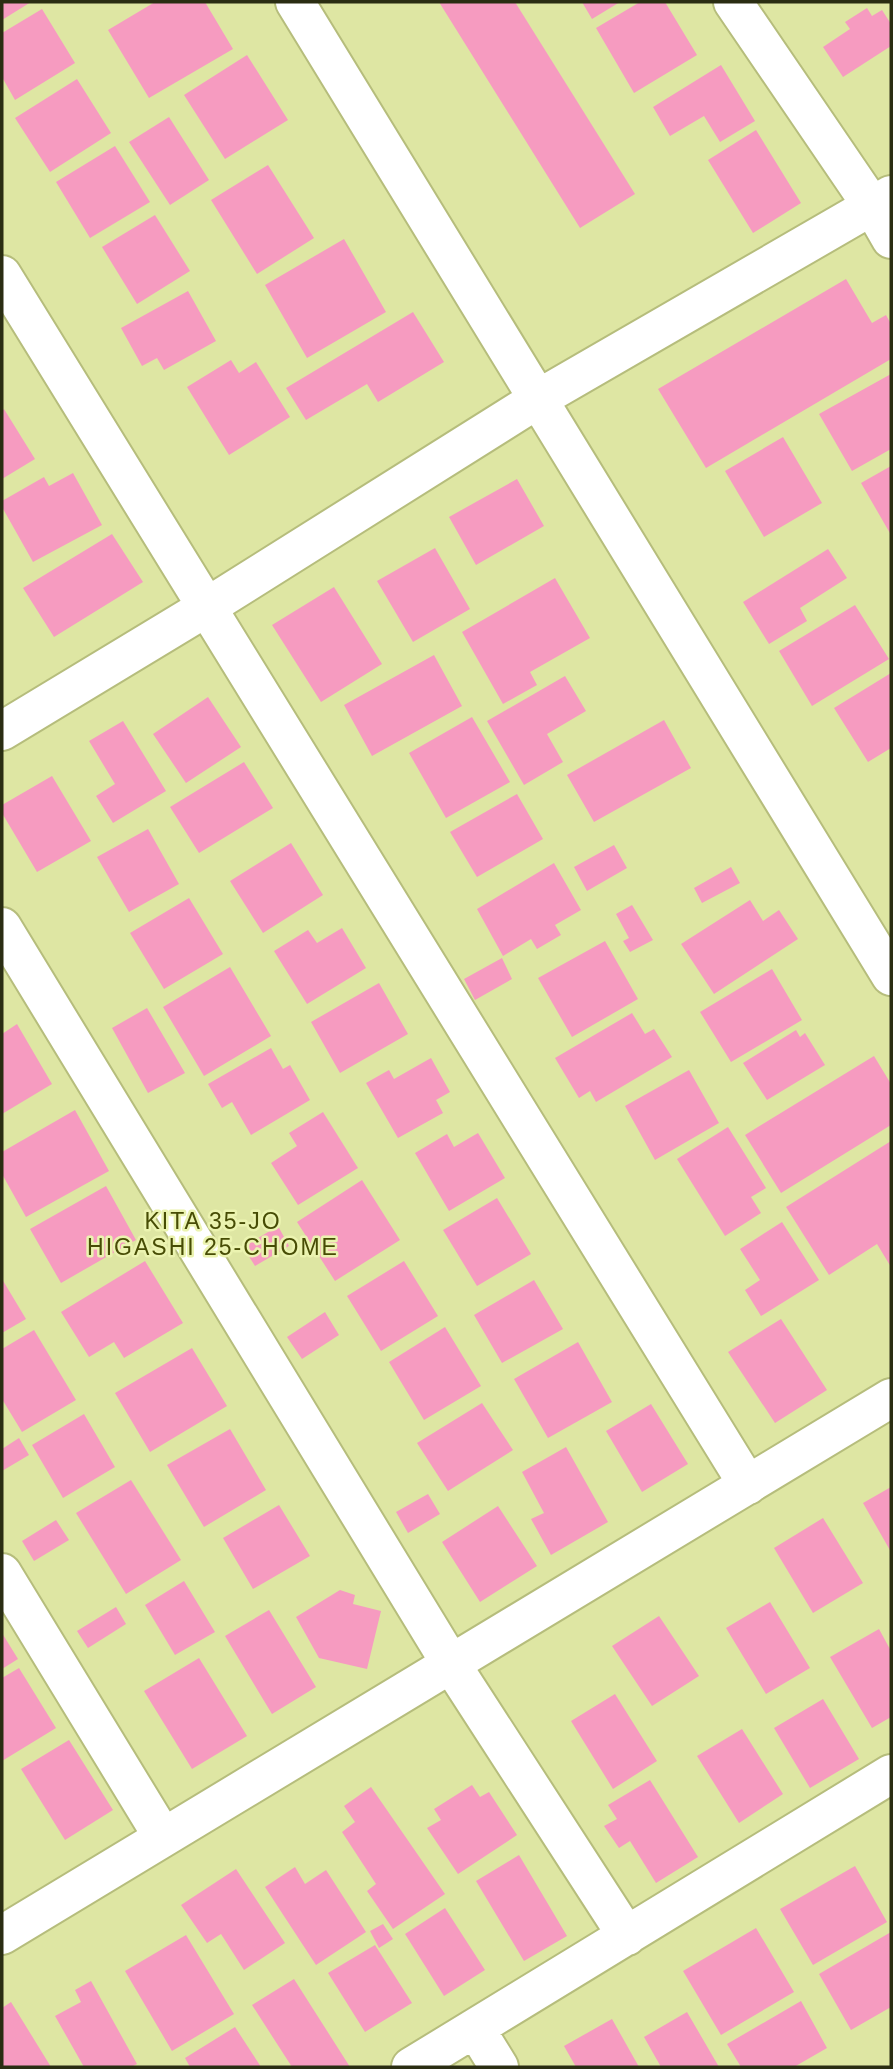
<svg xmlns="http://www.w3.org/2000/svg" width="893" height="2069" font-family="Arial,sans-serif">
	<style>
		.building { fill: #f69bc0 }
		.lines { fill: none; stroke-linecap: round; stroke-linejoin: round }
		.minor-casing { stroke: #b6bd7c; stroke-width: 42 }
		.minor { stroke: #fff; stroke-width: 38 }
		.labels { text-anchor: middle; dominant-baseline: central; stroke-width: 5; stroke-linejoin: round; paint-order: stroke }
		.neighbourhood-label { font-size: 23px; letter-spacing: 2px; fill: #474c05; stroke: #ebf3b0 }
	</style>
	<rect width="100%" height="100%" fill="#dee6a3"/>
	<path class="building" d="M2 2H31L2 20Z
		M155 2H205L233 49 149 98 108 30Z
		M439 2H515L635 194 580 228Z
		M582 2H620L592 19Z
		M640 2H665L697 55 634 93 596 28Z
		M867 8 872 16 882 10 891 24V46L843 77 823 47 850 29 845 22Z
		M42 9 75 63 15 100 2 77V33Z
		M247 55 288 120 225 159 184 95Z
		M721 65 755 121 720 142 704 116 670 136 653 107Z
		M77 79 111 133 50 172 15 118Z
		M169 117 209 180 170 205 129 142Z
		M756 130 801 203 753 233 708 160Z
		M115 146 150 202 90 238 56 182Z
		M268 165 314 238 257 274 211 200Z
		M155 215 190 271 137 304 102 247Z
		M344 239 386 312 307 358 265 285Z
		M846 279 872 323 886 315 891 324V359L706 468 658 389Z
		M188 291 216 341 164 370 157 358 142 366 121 328Z
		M413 312 444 362 378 402 367 384 306 420 286 388Z
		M231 360 239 373 256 362 290 417 229 455 187 387Z
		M891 374V449L852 471 819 414Z
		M4 409 35 459 2 479V411Z
		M783 437 822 503 764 537 725 471Z
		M891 466V535L861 483Z
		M73 473 102 525 33 562 2 507V501L44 477 49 486Z
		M517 479 544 526 476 565 449 517Z
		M112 534 143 582 54 637 23 588Z
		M435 548 470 609 413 642 377 581Z
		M828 549 847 578 800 608 807 621 769 644 743 602Z
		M555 578 590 638 530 672 537 685 503 704 462 632Z
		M334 587 382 664 321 702 272 625Z
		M855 605 889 659 812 706 779 651Z
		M434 655 462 706 372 756 344 705Z
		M891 673V748L868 762 834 708Z
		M565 676 586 711 547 734 563 762 524 785 487 721Z
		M208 697 241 747 186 783 153 734Z
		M472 717 510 782 446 818 409 753Z
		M664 720 691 768 594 822 567 775Z
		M123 721 166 791 113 823 96 796 115 784 89 741Z
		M244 762 273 808 199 853 170 807Z
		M52 776 91 841 37 872 2 813V805Z
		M517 794 543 839 477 877 450 832Z
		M148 829 179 884 129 912 97 857Z
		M291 843 323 895 263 933 230 881Z
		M614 845 627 868 587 891 574 867Z
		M554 863 581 910 555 925 561 935 537 949 531 939 503 956 477 909Z
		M731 867 740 883 702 903 694 888Z
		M189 898 223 954 164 989 130 933Z
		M750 900 763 921 779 910 798 939 714 994 681 944Z
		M632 905 653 940 630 952 623 941 629 938 616 914Z
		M342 928 366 968 307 1004 274 951 308 930 317 943Z
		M605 941 638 999 572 1037 538 978Z
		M502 958 512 979 475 1000 464 979Z
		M230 967 271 1036 204 1076 163 1007Z
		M772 969 802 1020 731 1062 700 1012Z
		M379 983 408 1034 340 1073 311 1022Z
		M147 1008 185 1073 148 1093 112 1028Z
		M632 1013 645 1034 654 1029 672 1057 596 1102 590 1091 579 1098 555 1058Z
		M17 1024 52 1084 2 1114V1034Z
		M796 1030 800 1037 805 1033 825 1065 767 1100 743 1063Z
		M271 1048 283 1069 290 1065 310 1100 251 1135 232 1102 222 1108 208 1084Z
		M874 1056 891 1084V1125L781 1193 745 1135Z
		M431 1058 450 1092 436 1100 443 1113 398 1138 366 1083 389 1070 394 1079Z
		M689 1070 719 1123 655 1160 625 1106Z
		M75 1110 109 1171 26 1217 2 1174V1152Z
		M323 1112 358 1168 298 1205 271 1163 297 1146 289 1133Z
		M728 1127 766 1188 751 1197 761 1213 725 1236 677 1159Z
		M478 1133 505 1178 449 1211 415 1153 447 1134 454 1147Z
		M891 1141V1267L877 1244 829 1275 786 1207Z
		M362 1180 400 1240 335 1281 297 1222Z
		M106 1186 136 1240 61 1283 30 1229Z
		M497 1198 531 1254 477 1286 443 1230Z
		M782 1222 819 1280 761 1316 745 1290 760 1280 740 1249Z
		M278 1226 289 1246 255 1266 243 1247Z
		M145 1261 183 1323 124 1358 114 1342 89 1357 61 1312Z
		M404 1261 438 1316 381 1351 347 1296Z
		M2 1279 26 1319 2 1333Z
		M534 1280 563 1329 502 1363 474 1315Z
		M325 1312 339 1335 302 1359 287 1337Z
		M781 1319 827 1390 775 1423 728 1352Z
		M445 1327 481 1386 424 1420 389 1362Z
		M34 1330 76 1400 22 1432 2 1399V1349Z
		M578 1342 612 1402 548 1438 514 1379Z
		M192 1348 227 1406 150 1452 115 1393Z
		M482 1403 513 1450 448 1491 417 1443Z
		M651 1404 688 1464 642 1492 606 1431Z
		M84 1414 115 1467 63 1498 32 1445Z
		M230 1429 266 1490 204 1527 167 1465Z
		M19 1438 29 1455 2 1471V1449Z
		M566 1447 608 1522 551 1555 531 1519 544 1513 522 1472Z
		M131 1480 181 1560 126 1594 76 1513Z
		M891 1487V1552L863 1503Z
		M428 1494 440 1514 408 1533 396 1512Z
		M279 1505 310 1556 253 1589 223 1538Z
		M498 1506 537 1566 480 1602 442 1542Z
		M823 1518 863 1583 813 1613 774 1548Z
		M56 1520 69 1540 34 1561 22 1541Z
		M184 1581 215 1632 175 1655 145 1605Z
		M340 1590 355 1595 353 1604 381 1611 367 1669 319 1658 296 1617Z
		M770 1602 810 1668 766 1694 726 1628Z
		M116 1607 126 1624 88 1648 77 1631Z
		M269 1610 316 1687 272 1714 225 1636Z
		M659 1616 699 1676 652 1706 612 1646Z
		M879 1629 891 1651V1717L872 1728 830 1657Z
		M2 1633 18 1659 2 1669Z
		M199 1658 247 1736 192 1769 144 1691Z
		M19 1668 56 1728 2 1761V1678Z
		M615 1694 657 1761 613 1789 571 1721Z
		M823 1699 859 1759 810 1788 774 1728Z
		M742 1729 783 1794 739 1823 697 1756Z
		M69 1740 113 1810 65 1840 21 1769Z
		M650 1780 698 1857 656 1883 630 1841 619 1848 604 1826 617 1819 608 1805Z
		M472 1785 480 1797 489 1792 517 1835 458 1874 427 1828 441 1820 434 1809Z
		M371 1787 445 1894 393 1929 367 1891 376 1884 342 1832 355 1822 344 1806Z
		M519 1855 567 1936 524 1961 476 1881Z
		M855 1866 887 1922 813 1965 780 1909Z
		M295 1867 305 1884 326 1870 366 1932 316 1965 265 1887Z
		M236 1869 285 1943 244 1970 221 1934 207 1943 181 1905Z
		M445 1908 485 1970 444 1996 405 1934Z
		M383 1924 393 1939 379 1948 370 1931Z
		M756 1928 794 1992 721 2035 683 1971Z
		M891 1932V2007L851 2030 819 1974Z
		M186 1935 234 2014 172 2051 125 1971Z
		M375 1945 412 2003 365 2032 328 1973Z
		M294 1979 350 2067H292L252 2005Z
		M91 1981 137 2064 131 2067H84L55 2016 81 2002 75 1990Z
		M801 2001 827 2048 794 2067H741L727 2044Z
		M11 2002 51 2067H2V2008Z
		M687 2012 719 2067H661L644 2037Z
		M612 2019 639 2067H576L564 2046Z
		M235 2027 261 2067H190L185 2058Z"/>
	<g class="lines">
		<g class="minor-casing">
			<path id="minor" d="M295 2 891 976
				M733 2 872 206 891 239
				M2 275 748 1485
				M2 731 207 607 538 399 891 195
				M2 927 451 1664 627 1936
				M2 1573 163 1837
				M2 1935 891 1398
				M475 2028 499 2067
				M411 2067 891 1774"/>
		</g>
		<use href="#minor" class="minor"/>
	</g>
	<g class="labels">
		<g class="neighbourhood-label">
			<text x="213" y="1221">KITA 35-JO<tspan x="213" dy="26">HIGASHI 25-CHOME</tspan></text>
		</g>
	</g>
	<rect width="893" height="2069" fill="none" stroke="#2a2d12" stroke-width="7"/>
</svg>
